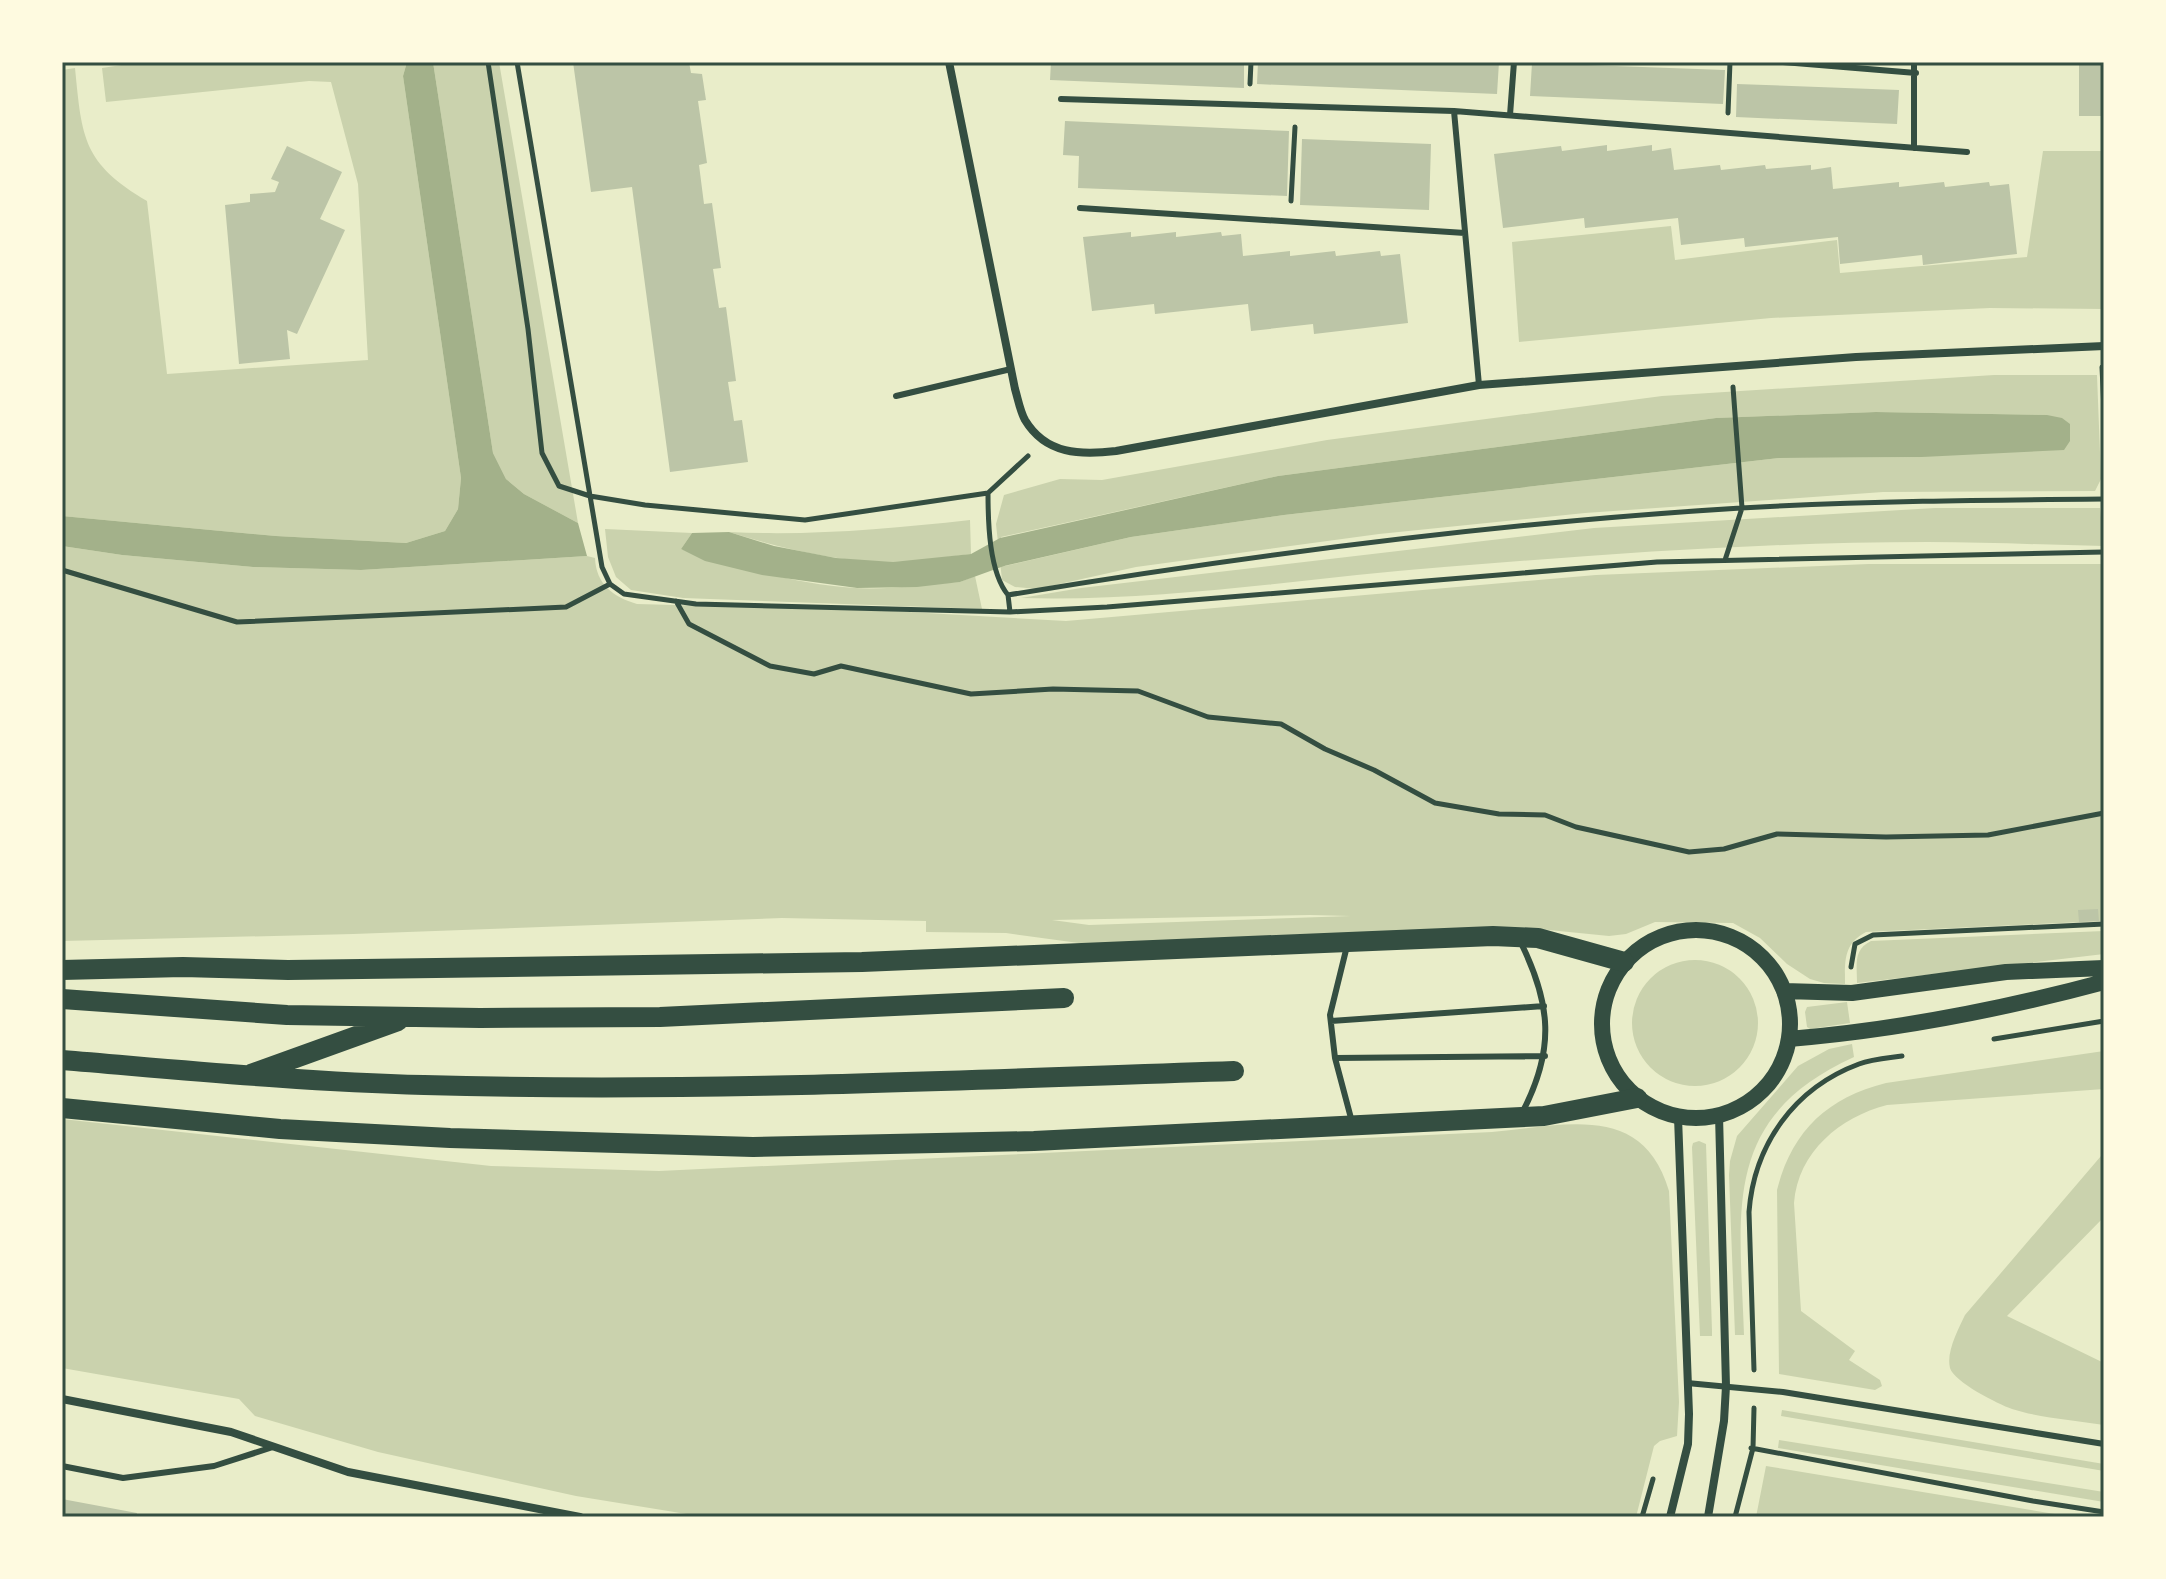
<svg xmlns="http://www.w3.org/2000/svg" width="2166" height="1579" font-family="Montserrat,sans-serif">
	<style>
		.green { fill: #cad2ad; fill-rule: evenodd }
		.water { fill: #a3b18a }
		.building { fill: #bcc5a7 }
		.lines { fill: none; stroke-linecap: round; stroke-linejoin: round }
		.path { stroke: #344e41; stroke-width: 5 }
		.service { stroke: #344e41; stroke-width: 6 }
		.minor { stroke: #344e41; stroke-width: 8 }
		.secondary { stroke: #344e41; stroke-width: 16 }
		.primary { stroke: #344e41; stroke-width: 20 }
		.neatline { fill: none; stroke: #344e41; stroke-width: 3 }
	</style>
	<rect width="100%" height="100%" fill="#e9edc9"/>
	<path class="green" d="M141 62H407L403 76 461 478 458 509 445 531 406 543 276 536 62 516V70L75 68C82 139 83 163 147 201L167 374 368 360 358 184 331 82 309 81 106 102 102 68Z
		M433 62H499L578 523 524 494 506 479 493 453Z
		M2043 151H2104V309L1990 308 1771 318 1519 342 1512 242 1671 226 1675 260 1837 240 1840 273 2027 257Z
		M1994 375H2097L2101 479 2095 491 1883 492 1585 513 1379 534 1136 567 1037 589 1015 587 1002 580 996 524 1004 495 1060 479 1102 480 1327 440 1662 396ZM1876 412 2047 415 1922 457 1779 458 1284 515 1131 537 1005 566 1001 537 1278 476 1716 418Z
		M1935 508H2100L2104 546C2045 545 1987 542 1928 542 1767 542 1605 554 1444 567 1303 578 1164 602 1021 598L1081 588 1594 528Z
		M970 520 971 554C945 557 918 562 892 562 836 562 781 548 729 532 810 536 889 529 970 520Z
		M605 529 692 533 681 549C739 567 795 584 855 588 890 590 926 584 960 582L975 576 982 609 683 598 631 590 616 577 608 557Z
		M62 546 122 555 253 567 361 570 587 556 595 558C596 584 613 597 637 604L891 611 1066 621 1596 575 1869 564H2104V921L1866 932C1843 944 1845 962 1845 984L1824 983 1810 979 1787 964 1760 938 1733 923 1655 922 1626 934 1609 936 1529 928 1086 944 1006 933 926 932V921L782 918 353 934 62 941ZM1310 915 1351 916 1089 925 1052 920Z
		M2104 931V954L1857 983C1857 964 1853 950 1871 941Z
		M1632 1023a63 63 0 1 1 126 0a63 63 0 1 1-126 0Z
		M1847 1002 1850 1023 1810 1029 1807 1027 1805 1012 1807 1007Z
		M1852 1044 1854 1057C1720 1118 1740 1211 1744 1335H1735L1729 1175 1730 1161 1737 1136 1798 1066 1829 1049Z
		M2104 1051V1089L1887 1105C1840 1117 1798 1152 1794 1203L1801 1311 1855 1351 1849 1360 1880 1380 1882 1386 1875 1390 1779 1374 1777 1190C1792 1131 1827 1098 1886 1083Z
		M62 1119 491 1166 659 1171 1492 1132C1563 1126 1643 1101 1669 1191L1679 1402 1677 1436 1660 1441 1654 1446 1636 1517H705L576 1496 378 1452 255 1416 239 1399 62 1368Z
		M1699 1141 1706 1144 1712 1331V1336H1700L1692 1147 1693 1143Z
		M2101 1156 2104 1159V1217L2007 1316 2104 1363V1425C2074 1420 2040 1418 2012 1409 1998 1404 1954 1382 1950 1368 1946 1352 1958 1330 1965 1315Z
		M1782 1410 2104 1464V1471L1781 1416Z
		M1779 1440 2104 1492V1502L1778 1448Z
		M1766 1466 2073 1517H1756Z"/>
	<path class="water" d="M407 62H433L493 453 506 479 524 494 578 523 587 556 361 570 253 567 122 555 62 546V516L276 536 406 543 445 531 458 509 461 478 403 76Z
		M1876 412 2047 415 2062 418 2070 424V441L2064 450 1922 457 1779 458 1284 515 1131 537 1004 566 960 582 917 587 857 588 762 575 705 561 681 549 692 533 729 532 774 546 836 558 893 562 971 554 1000 538 1278 476 1716 418Z"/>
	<path class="building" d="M573 62H689L691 73 702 74 706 100 698 101 707 163 699 165 704 204 712 203 721 268 713 269 719 308 726 307 736 381 728 382 734 421 742 420 748 462 670 472 632 187 591 192Z
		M1051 62H1244V88L1050 80Z
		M1258 62H1499L1497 94 1257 84Z
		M2079 62H2104V116H2079Z
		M1532 63 1725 70 1723 104 1530 96Z
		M1737 84 1899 90 1897 124 1736 117Z
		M1065 121 1289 131 1287 196 1078 188 1079 156 1063 155Z
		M1302 139 1431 144 1429 210 1300 205Z
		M1607 145V151L1652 145V151L1671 148 1674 170 1720 165 1721 170 1765 165 1766 169 1811 165V170L1831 167 1833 189 1899 182V187L1944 182 1945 187 1989 182 1990 186 2009 184 2017 254 1923 265 1922 255 1840 264 1838 237 1745 247 1744 238 1681 245 1678 218 1585 228 1584 218 1503 228 1494 154 1561 146 1562 151Z
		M287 146 342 172 320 219 345 230 297 334 287 330 290 359 239 364 225 205 250 202V194L275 192 279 182 271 179Z
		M1131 232V237L1176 232V237L1221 232 1222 236 1241 234 1243 256 1290 251V256L1335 251 1336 256 1380 251 1381 256 1400 254 1408 323 1314 334 1313 324 1251 331 1248 304 1155 314 1154 304 1092 311 1083 237Z
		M2098 909 2099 921 2079 922 2078 910Z
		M62 1499 137 1513 136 1517H62Z"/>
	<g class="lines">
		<path class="path" d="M488 62 528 329 542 453 559 486 590 496 645 505 805 520 988 493
			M517 62 602 567 610 584 624 594 696 604 1010 612 1107 607 1657 562 2104 552
			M1250 84 1251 62
			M1728 113 1730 62
			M1291 201 1295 127
			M2102 367 2104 410
			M1725 560 1742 508 1733 387
			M62 570 237 622 566 607 610 584
			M1008 595C989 572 988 522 988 493L1028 456
			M676 601 689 624 770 666 814 674 841 666 971 694 1053 689 1138 691 1208 717 1281 724 1325 749 1374 770 1435 803 1499 814 1545 815 1576 827 1689 852 1724 849 1777 834 1886 837 1988 835 2104 813
			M1010 612 1008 595C1250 555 1495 523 1741 508 1862 501 1983 500 2104 499
			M1851 967 1855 944 1873 935 2104 924
			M1994 1039 2104 1021
			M1754 1370 1749 1212C1754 1145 1794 1088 1859 1064 1872 1059 1888 1058 1902 1056
			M1751 1448 2033 1501 2104 1512
			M1642 1517 1653 1479
			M1735 1517 1753 1448 1754 1408"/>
		<path class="service" d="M1783 62 1916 73
			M1914 62V148
			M1061 99 1454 111 1967 152
			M1454 111 1479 385
			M1510 115 1514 62
			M1080 208 1465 233
			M896 396 1011 369
			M1521 943C1551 1004 1555 1049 1523 1111
			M1347 946 1330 1015 1335 1058 1352 1122
			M1331 1021 1544 1006
			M1335 1058 1545 1056
			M1687 1383 1783 1392 2104 1444
			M62 1466 123 1478 214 1466 273 1447"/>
		<path class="minor" d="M949 62 1015 389C1018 399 1020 411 1025 420 1046 455 1081 455 1116 451L1479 385 1856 357 2104 346
			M62 1399 231 1432 348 1472 580 1517
			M1670 1517 1688 1444 1689 1414 1678 1117
			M1708 1517 1724 1421 1726 1386 1719 1115"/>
		<path class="secondary" d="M1602 1024a94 94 0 1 1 188 0a94 94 0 1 1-188 0Z
			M1784 991 1852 993 2006 972 2104 968
			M1789 1039C1896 1030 2000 1010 2104 982"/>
		<path class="primary" d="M62 970 183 967 288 970 862 962 1493 936 1538 938 1624 962
			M62 999 287 1015 480 1018 660 1017 1064 998
			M62 1060C183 1070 303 1082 424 1085 694 1093 964 1080 1234 1071
			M251 1074 398 1021
			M62 1108 280 1129 450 1138 753 1147 1034 1141 1544 1116 1637 1098"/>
	</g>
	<rect width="2166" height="1579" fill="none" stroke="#fefae0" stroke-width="128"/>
	<rect x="64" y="64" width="2038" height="1451" class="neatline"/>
</svg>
